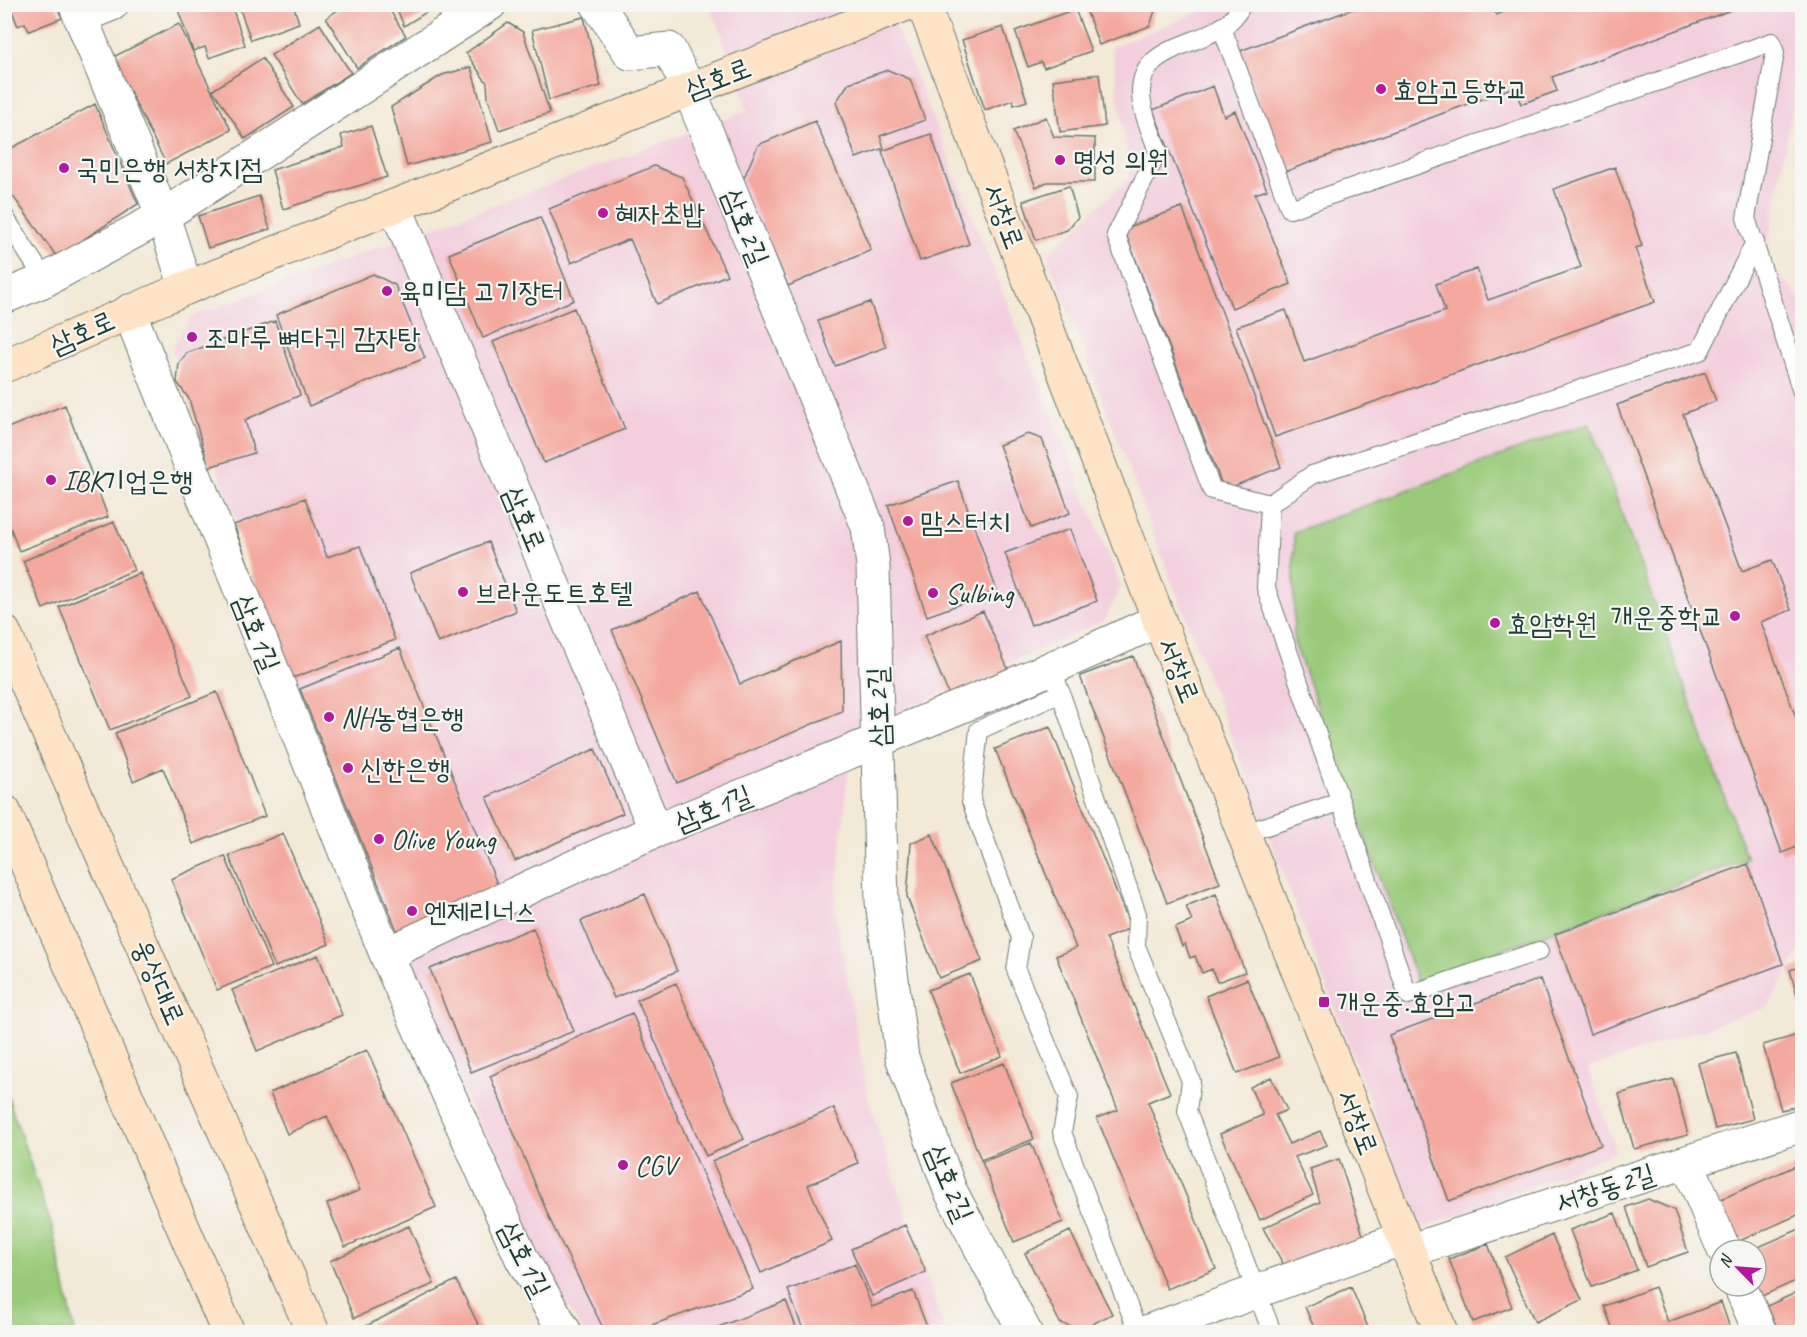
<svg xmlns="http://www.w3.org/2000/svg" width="1807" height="1337" font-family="Caveat,'Poor Story',sans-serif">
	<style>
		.built { fill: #f3cfde }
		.green { fill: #99ca79; stroke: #5c8456; stroke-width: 1.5 }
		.building { fill: #f4a89e }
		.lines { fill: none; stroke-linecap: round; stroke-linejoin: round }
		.lane-casing { stroke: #69796d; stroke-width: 20 }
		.street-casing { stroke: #69796d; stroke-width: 35 }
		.secondary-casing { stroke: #69796d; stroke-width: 35 }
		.lane { stroke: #fff; stroke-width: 18 }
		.street { stroke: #fff; stroke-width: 33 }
		.secondary { stroke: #fee4c6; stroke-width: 33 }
		.poi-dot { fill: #b5179e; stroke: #f6f6f2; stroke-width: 2 }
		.labels { text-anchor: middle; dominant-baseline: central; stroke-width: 4.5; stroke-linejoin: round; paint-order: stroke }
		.street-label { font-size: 28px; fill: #1f3d34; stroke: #f6f6f2 }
		.poi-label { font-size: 28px; fill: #1f3d34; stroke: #f6f6f2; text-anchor: start }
	</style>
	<rect width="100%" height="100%" fill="#f6f6f2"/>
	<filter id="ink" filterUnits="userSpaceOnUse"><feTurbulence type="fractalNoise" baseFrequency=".0167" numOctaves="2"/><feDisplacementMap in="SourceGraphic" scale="12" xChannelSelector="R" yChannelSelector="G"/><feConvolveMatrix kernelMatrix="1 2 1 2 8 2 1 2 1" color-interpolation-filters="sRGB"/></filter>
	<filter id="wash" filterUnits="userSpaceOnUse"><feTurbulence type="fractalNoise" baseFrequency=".008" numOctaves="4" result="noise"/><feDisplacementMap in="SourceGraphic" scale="24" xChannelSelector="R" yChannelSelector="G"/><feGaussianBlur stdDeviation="1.35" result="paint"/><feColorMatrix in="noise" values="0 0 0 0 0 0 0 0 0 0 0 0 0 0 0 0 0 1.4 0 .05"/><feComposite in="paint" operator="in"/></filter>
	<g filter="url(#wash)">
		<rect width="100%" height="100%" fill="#f3e9d7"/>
		<path class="built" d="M708 5H887L1121 586 1105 620 852 733 835 908 868 1098 945 1332H583L536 1251 395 938 172 349 191 317 748 111 718 24Z
			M1217 5H1802V55L1765 260 1802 299V947L1768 1007 1588 1068 1616 1152 1419 1230 1047 254 1130 177 1111 47Z"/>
		<path class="green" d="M1589 423 1747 859 1417 981 1294 642V532Z
			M5 1089 52 1227 75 1332H5Z"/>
		<g id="blocks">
			<path class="building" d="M9 4H56L62 18 29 31 25 23 18 26Z
				M192 4H231L245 45 209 58 205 47 193 51 178 10Z
				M238 4H293L299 23 251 40Z
				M347 4H386L406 36 357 68 326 18Z
				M395 4H440L404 26Z
				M1084 4H1157L1150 26 1099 45Z
				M1366 4H1492L1496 15 1525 4H1747L1552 77 1557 91 1521 104 1514 87 1284 172 1240 51Z
				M1075 9 1091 51 1044 68 1041 62 1028 67 1015 31Z
				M584 17 601 86 549 100 532 30Z
				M508 23 523 32 550 113 499 130 488 98 487 83 466 53Z
				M179 24 231 130 166 164 113 57Z
				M320 24 351 73 302 104 271 55Z
				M1003 27 1027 101 1014 105 1013 100 985 110 962 40Z
				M262 58 294 107 245 139 213 90Z
				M471 67 492 142 407 166 391 107 442 75Z
				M888 70 910 79 925 120 880 136 884 148 856 158 836 102 849 83Z
				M1099 74 1105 126 1060 132 1053 80Z
				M1213 86 1224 116 1235 111 1267 190 1255 194 1291 284 1232 308 1153 110Z
				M95 104 138 204 57 257 4 184V152Z
				M1046 117 1054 137 1095 138V182H1047L1036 187 1013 131Z
				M815 121 871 250 788 286 743 180 758 145Z
				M371 126 387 177 283 209 272 170 344 147 341 135Z
				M931 134 969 244 920 261 882 151Z
				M654 166 682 177 727 275 657 304 630 239 571 263 549 209Z
				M1615 167 1642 246 1635 248 1655 302 1275 437 1236 327 1286 310 1304 362 1445 311 1436 284 1477 269 1488 300 1581 267 1554 189Z
				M1069 186 1078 217 1067 230 1036 240 1023 201Z
				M259 196 270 229 208 248 198 216Z
				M1182 207 1281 467 1224 490 1124 229Z
				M540 217 574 300 483 338 449 254Z
				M373 274 395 285 425 358 309 406 276 315Z
				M870 302 886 347 835 366 818 321Z
				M574 308 625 429 544 463 493 342Z
				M275 321 300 395 245 420 254 453 209 467 189 399 177 382 179 363 187 353Z
				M1705 372 1716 401 1683 414 1742 571 1772 560 1791 610 1761 622 1802 734V845L1782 853 1617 405Z
				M65 405 108 517 19 551 5 513V429Z
				M1028 434 1042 439 1070 513 1031 528 999 445Z
				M958 481 997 591 927 616 888 505Z
				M305 498 327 557 360 546 395 640 290 679 234 525Z
				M114 522 134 570 43 609 23 561Z
				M1070 529 1097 601 1031 625 1005 553Z
				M488 542 516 611 438 643 410 573Z
				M140 573 192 696 110 730 59 607Z
				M700 591 740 684 841 641 842 711 677 783 612 630Z
				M983 611 1011 676 952 702 924 636Z
				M400 648 500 891 398 933 300 689Z
				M1133 656 1220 883 1167 903 1080 676Z
				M217 692 265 816 193 844 163 768 133 781 115 733Z
				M1050 727 1131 928 1106 938 1170 1093 1148 1102 1216 1269 1167 1289 1097 1118 1118 1110 1056 956 1076 948 995 749Z
				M595 749 623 813 515 861 487 797Z
				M283 833 329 944 275 967 229 856Z
				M932 834 982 961 939 978 907 897 911 843Z
				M225 856 271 967 217 990 171 879Z
				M1748 864 1783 964 1590 1034 1555 934Z
				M645 894 677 971 614 998 581 921Z
				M1216 894 1245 972 1217 982 1212 969 1202 973 1195 956 1190 958 1185 944 1182 946 1175 928 1192 921 1186 906Z
				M533 928 574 1031 471 1072 430 969Z
				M318 955 342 1015 257 1051 232 990Z
				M1802 966V1013L1790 970Z
				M970 974 1002 1056 960 1073 928 990Z
				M1247 979 1279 1057 1237 1074 1206 996Z
				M1540 979 1601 1145 1449 1201 1389 1035Z
				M676 983 744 1139 706 1156 637 1000Z
				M632 1013 753 1289 632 1332H605L551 1222 490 1076Z
				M1801 1034 1802 1105 1781 1110 1763 1045Z
				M367 1050 436 1207 345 1247 327 1204 360 1190 327 1116 287 1134 270 1093Z
				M1736 1053 1753 1119 1715 1129 1698 1063Z
				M1004 1063 1034 1139 981 1160 951 1083Z
				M1271 1077 1287 1110 1275 1115 1289 1144 1320 1131 1327 1145 1295 1157 1313 1195 1260 1220 1220 1134 1263 1115 1250 1087Z
				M1673 1079 1688 1135 1634 1149 1619 1094Z
				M834 1108 858 1163 808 1185 832 1241 761 1273 712 1161Z
				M1031 1143 1063 1222 1014 1242 982 1162Z
				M1339 1159 1364 1238 1285 1267 1263 1228 1320 1202 1310 1169Z
				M1802 1163V1213L1735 1243 1717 1201Z
				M1648 1199 1674 1210 1688 1252 1646 1267 1626 1207Z
				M1615 1213 1637 1270 1592 1287 1570 1230Z
				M905 1225 926 1272 872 1296 851 1249Z
				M409 1226 434 1284 354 1318 330 1261Z
				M1802 1228V1278L1762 1296 1756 1282V1248Z
				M1070 1231 1112 1314 1081 1330 1060 1323 1025 1253Z
				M1552 1235 1582 1300 1535 1322 1505 1257Z
				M1488 1244 1512 1307 1473 1322 1449 1259Z
				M855 1264 872 1307 913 1291 929 1332H804L788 1290Z
				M456 1280 482 1332H370L366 1326Z
				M1351 1287 1370 1332H1316L1305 1307Z
				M1655 1287 1668 1322 1721 1302 1730 1328 1719 1332H1614L1604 1306Z
				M1802 1290V1332H1779L1767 1306Z
				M786 1301 798 1332H705Z
				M1532 1325 1535 1332H1511Z"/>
		</g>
	</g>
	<g filter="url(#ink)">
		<use href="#blocks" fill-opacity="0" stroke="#69796d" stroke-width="1.5"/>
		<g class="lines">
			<g class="lane-casing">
				<path id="lane" d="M1242 4C1223 51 1139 35 1141 94 1141 112 1153 135 1158 152L1116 235 1212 490 1270 504 1266 588 1408 995 1539 951
					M1222 28 1290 209 1772 42 1775 53 1746 218 1802 392
					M4 216 45 280
					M1270 504 1312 475 1700 351 1755 242
					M1057 683 1137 914 1136 946 1191 1081 1187 1111 1272 1332
					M1061 693 979 730 971 801 1021 938 1016 970 1069 1097 1062 1132 1138 1332
					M1245 833 1340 802"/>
			</g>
			<g class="street-casing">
				<path id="street" d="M75 4 163 216 186 288
					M597 4 630 53 669 49 689 89 868 527 873 566 882 902 902 1057 950 1190 1025 1332
					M80 17 112 4
					M395 206 656 831
					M4 297 45 280 163 216 490 4
					M129 311 386 954 522 1259 565 1332
					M386 954C476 913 566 868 658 830 826 761 994 696 1159 620
					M1687 1162 1724 1250
					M1408 1251 1802 1125
					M1740 1286 1760 1332
					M1146 1332 1403 1238"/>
			</g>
			<g class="secondary-casing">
				<path id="secondary" d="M923 4 1159 620 1441 1332
					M4 366 186 288 907 4
					M4 632 313 1332
					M4 811 228 1332"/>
			</g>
			<use href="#lane" class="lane"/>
			<use href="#street" class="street"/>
			<use href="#secondary" class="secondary"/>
		</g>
	</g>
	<g class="poi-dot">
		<circle cx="1381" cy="89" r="6"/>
		<circle cx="1060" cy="160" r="6"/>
		<circle cx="64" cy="168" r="6"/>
		<circle cx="603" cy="213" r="6"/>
		<circle cx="387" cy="291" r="6"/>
		<circle cx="192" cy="337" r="6"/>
		<circle cx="51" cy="480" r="6"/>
		<circle cx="908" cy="521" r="6"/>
		<circle cx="463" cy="592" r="6"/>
		<circle cx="933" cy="593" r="6"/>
		<circle cx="1735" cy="616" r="6"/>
		<circle cx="1495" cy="623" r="6"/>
		<circle cx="329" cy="717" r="6"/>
		<circle cx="348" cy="768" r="6"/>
		<circle cx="379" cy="839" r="6"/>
		<circle cx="412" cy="911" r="6"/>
		<rect x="1318" y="996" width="12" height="12" rx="3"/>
		<circle cx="623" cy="1165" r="6"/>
	</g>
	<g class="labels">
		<g class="street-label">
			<text transform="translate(718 78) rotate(-21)">삼호로</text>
			<text transform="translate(1004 216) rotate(69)">서창로</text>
			<text transform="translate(746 227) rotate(68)">삼호2길</text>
			<text transform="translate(82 332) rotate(-24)">삼호로</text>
			<text transform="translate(525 519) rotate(67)">삼호로</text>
			<text transform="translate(257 633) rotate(68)">삼호1길</text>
			<text transform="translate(1179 670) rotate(68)">서창로</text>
			<text transform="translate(878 707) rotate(-92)">삼호2길</text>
			<text transform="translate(713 808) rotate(-22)">삼호1길</text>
			<text transform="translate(159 982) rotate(66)">웅상대로</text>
			<text transform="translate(1358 1122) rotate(69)">서창로</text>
			<text transform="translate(950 1183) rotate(67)">삼호2길</text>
			<text transform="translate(1605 1188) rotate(-18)">서창동2길</text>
			<text transform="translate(525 1259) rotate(63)">삼호1길</text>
		</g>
		<g class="poi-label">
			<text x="1393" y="89">효암고등학교</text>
			<text x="1072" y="160">명성 의원</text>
			<text x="76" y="168">국민은행 서창지점</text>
			<text x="615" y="213">혜자초밥</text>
			<text x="399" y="291">육미담 고기장터</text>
			<text x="204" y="337">조마루 뼈다귀 감자탕</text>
			<text x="63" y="480">IBK기업은행</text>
			<text x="920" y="521">맘스터치</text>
			<text x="475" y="592">브라운도트호텔</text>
			<text x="945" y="593">Sulbing</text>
			<text x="1723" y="616" text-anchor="end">개운중학교</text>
			<text x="1507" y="623">효암학원</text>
			<text x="341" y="717">NH농협은행</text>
			<text x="360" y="768">신한은행</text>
			<text x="391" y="839">Olive Young</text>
			<text x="424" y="911">엔제리너스</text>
			<text x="1336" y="1002">개운중.효암고</text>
			<text x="635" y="1165">CGV</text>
		</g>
	</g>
	<rect width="1807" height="1337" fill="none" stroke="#f6f6f2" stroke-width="24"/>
	<g transform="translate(1738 1268) rotate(295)"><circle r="28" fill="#f6f6f2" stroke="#a0aca6" stroke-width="1.5"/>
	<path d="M0-4.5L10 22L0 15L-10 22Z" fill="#b5179e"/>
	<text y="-9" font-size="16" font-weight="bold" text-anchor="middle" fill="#1f3d34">N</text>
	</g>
</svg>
